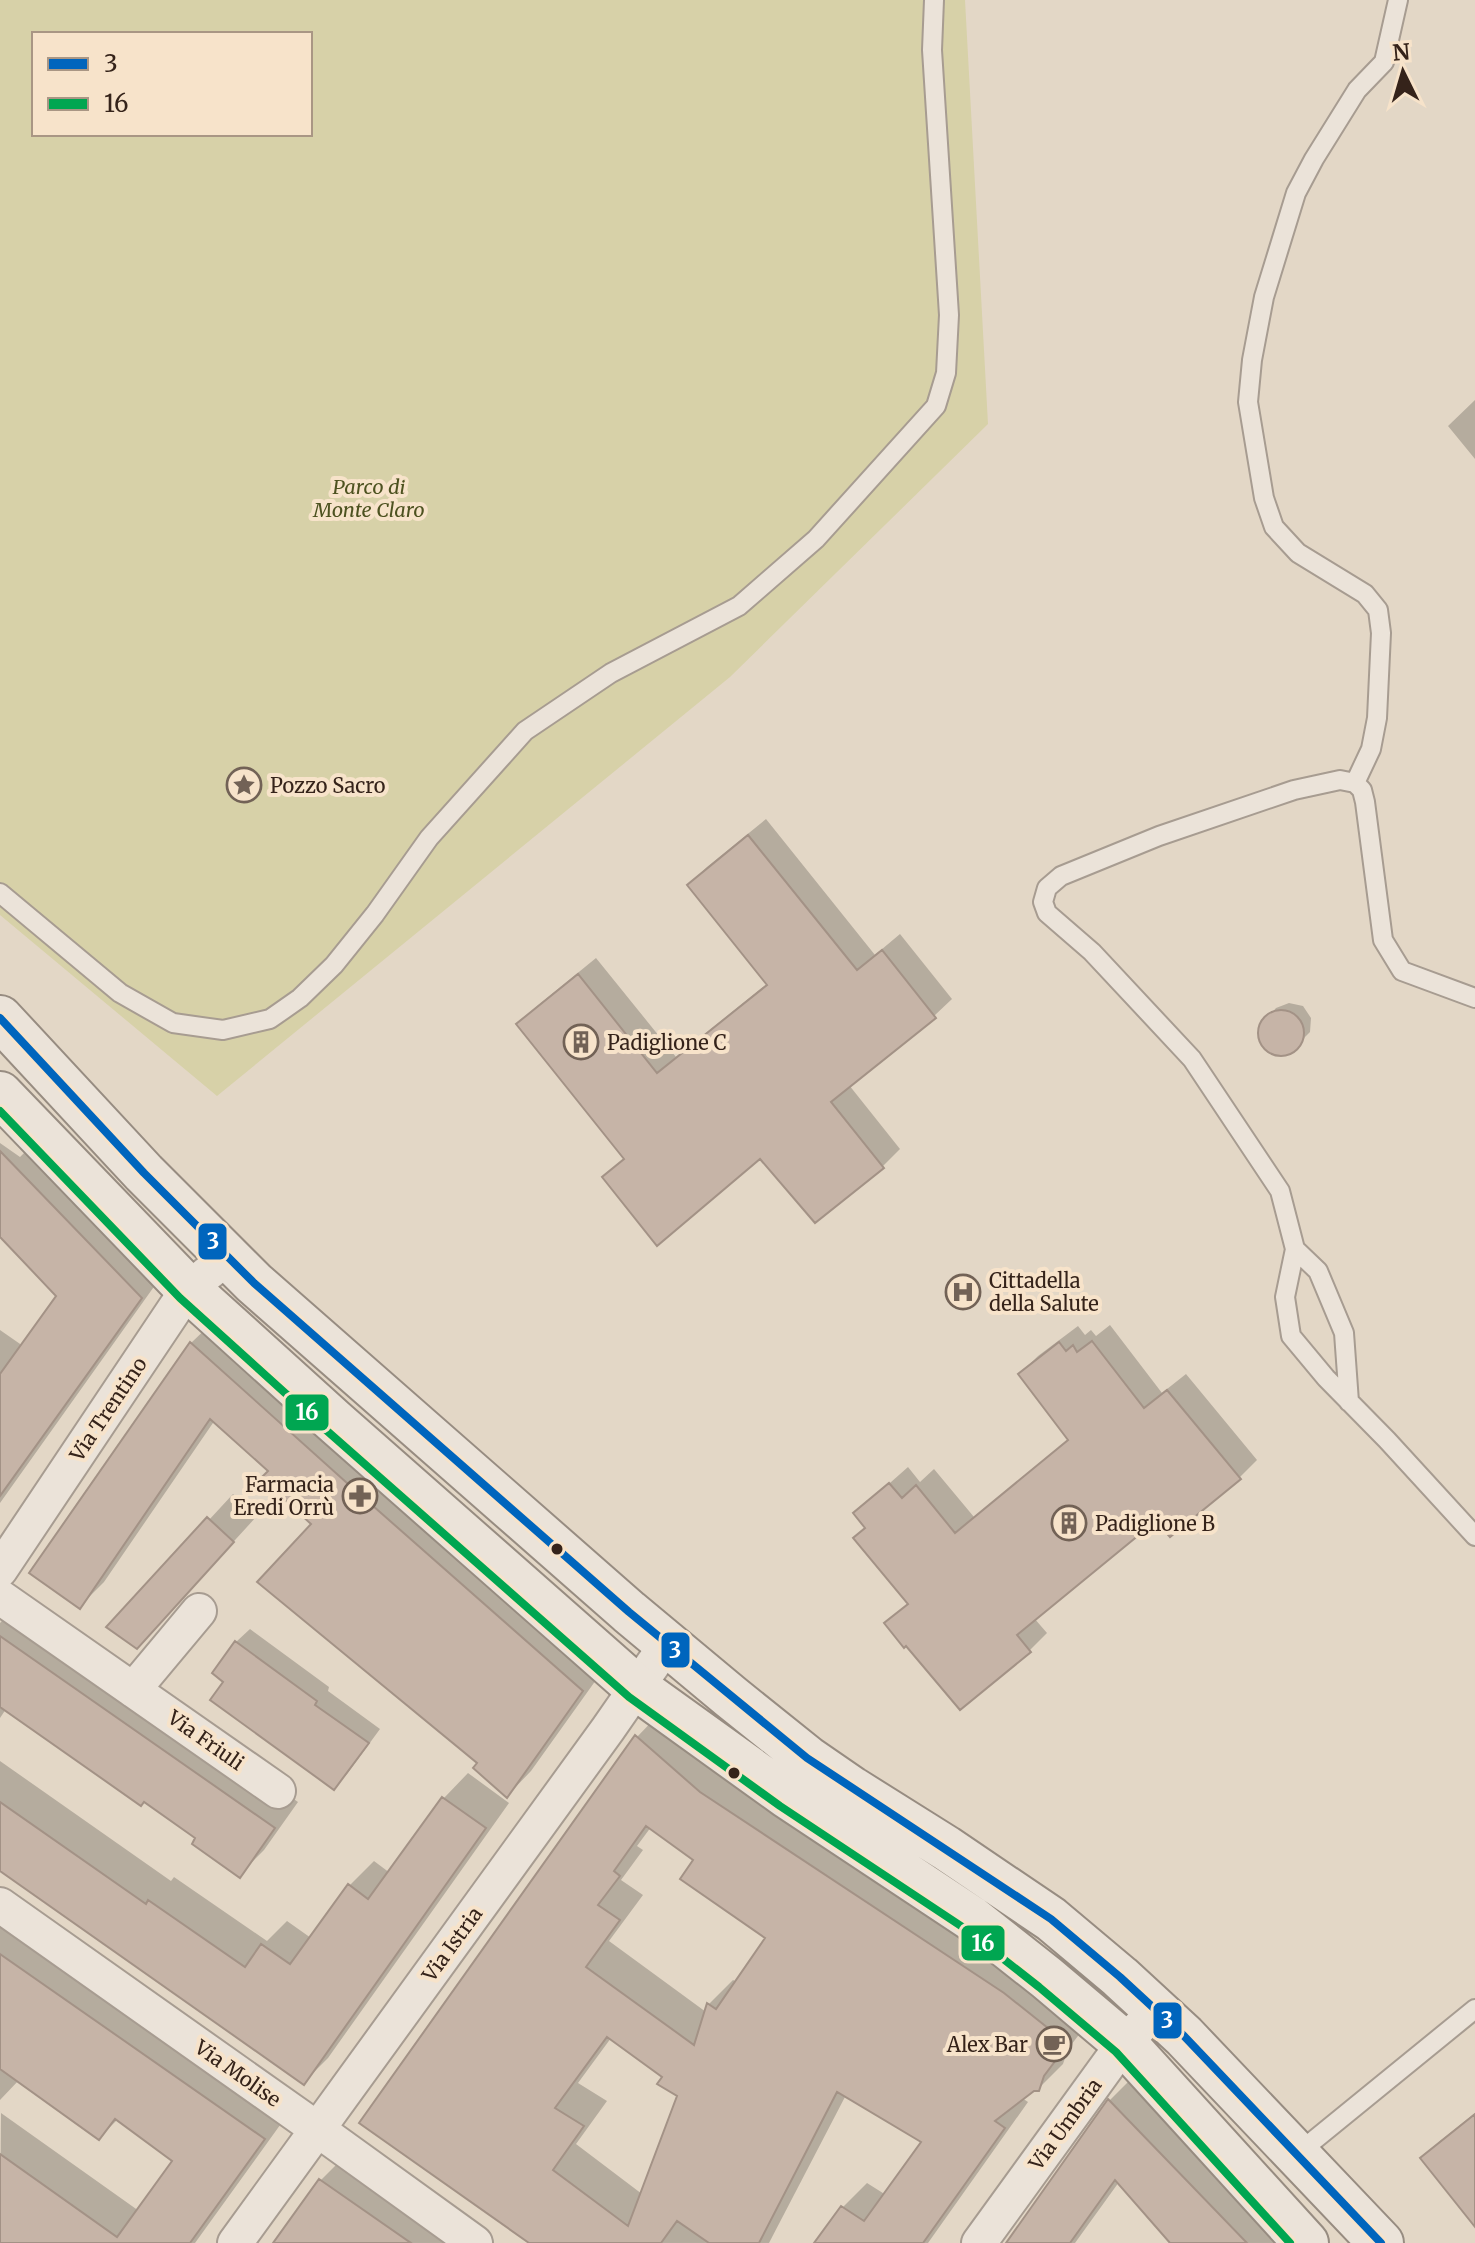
<svg xmlns="http://www.w3.org/2000/svg" width="1475" height="2243" font-family="Merriweather,serif">
	<style>
		.green { fill: #d7d1a8; fill-rule: evenodd }
		.shadow { fill: #0003; fill-rule: evenodd }
		.building { fill: #c6b4a7; stroke: #a39286; stroke-width: 2; fill-rule: evenodd }
		.lines { fill: none; stroke-linecap: round; stroke-linejoin: round }
		.lane-casing { stroke: #a79c91; stroke-width: 22 }
		.street-casing { stroke: #a79c91; stroke-width: 38 }
		.secondary-casing { stroke: #978c81; stroke-width: 48 }
		.lane { stroke: #ebe3d9; stroke-width: 18 }
		.street { stroke: #ebe3d9; stroke-width: 34 }
		.secondary { stroke: #ebe3d9; stroke-width: 44 }
		.bus-1-casing { stroke: #f7e3ca; stroke-width: 14 }
		.bus-2-casing { stroke: #f7e3ca; stroke-width: 14 }
		.bus-1 { stroke: #0065bd; stroke-width: 8 }
		.bus-2 { stroke: #00a651; stroke-width: 8 }
		.bus-dot { fill: #35231a; stroke: #f7e3ca; stroke-width: 3 }
		.labels { text-anchor: middle; dominant-baseline: central; stroke-width: 8; stroke-linejoin: round; paint-order: stroke }
		.park-label { font-size: 20px; font-style: italic; fill: #4d5220; stroke: #f7e3ca }
		.poi-label { font-size: 20px; fill: #35231a; stroke: #f7e3ca; text-anchor: start }
		.street-label { font-size: 20px; fill: #35231a; stroke: #f7e3ca }
		.line-badge { stroke: #f7e3ca; stroke-width: 3 }
		.badge-label { font-size: 22px; text-anchor: middle; font-weight: bold; fill: #fff }
	</style>
	<rect width="100%" height="100%" fill="#e3d7c6"/>
	<path class="green" d="M0 0H965L988 424 730 677 217 1096 0 915ZM34 34H310V134H34Z"/>
	<path class="shadow" d="M1475 400V459L1448 426Z
		M766 819 875 955 900 934 952 999 934 1016 849 1085 900 1149 883 1166 760 1156 605 1177 625 1157 519 1024 536 1007 596 958 676 1057 768 983 689 885 707 867Z
		M1289 1003 1303 1006 1311 1018 1310 1032 1290 1052 1284 1054 1270 1051 1262 1042 1260 1035 1263 1023 1276 1008Z
		M35 1142 163 1274 0 1503V1330L23 1346 59 1296 0 1234V1143L20 1157Z
		M216 1319 606 1666 531 1771 507 1796 479 1762 314 1524 270 1471 215 1420 104 1582 80 1606 32 1573 191 1343Z
		M1110 1325 1162 1393 1186 1374 1257 1460 1239 1478 1157 1518 1034 1618 1047 1633 1029 1651 887 1624 909 1602 867 1527 856 1513 908 1467 920 1482 934 1469 974 1517 1070 1438 1020 1374 1038 1356 1078 1326 1085 1335 1091 1330 1096 1336Z
		M233 1494 257 1516 161 1621 110 1627Z
		M17 1606 298 1802 264 1850 239 1875 198 1837 6 1709 0 1718V1623Z
		M250 1629 329 1687 328 1691 380 1729 347 1774 334 1787 214 1673 236 1642Z
		M661 1712 1091 2019 1068 2049 1063 2064 1038 2089H1033L1022 2098 1028 2102 928 2243H838L843 2207 867 2183 886 2195 924 2142 846 2095 769 2243H533L362 2123 637 1737ZM651 1827 696 1859 767 1938 737 1982 733 1980 709 2004 706 2012 609 1941 643 1895 621 1880 643 1850 637 1846ZM611 2038 665 2077 679 2095 642 2194 576 2144 607 2101 578 2083Z
		M0 1761 171 1881 174 1877 267 1941 287 1921 311 1938 349 1886 374 1861 390 1873 444 1798 468 1773 509 1803 328 2058 304 2082 0 1868Z
		M0 1912 288 2114 195 2243H0L1 2113 139 2211 175 2160 118 2119 99 2138 19 2080 0 2100Z
		M1134 2076 1294 2243H1172L1119 2182 1075 2243H1008L1110 2100Z
		M1475 2113V2224L1422 2158 1440 2141Z
		M345 2156 468 2243H276L321 2180Z"/>
	<path class="building" d="M748 835 857 970 882 950 936 1018 831 1102 884 1168 815 1223 760 1159 657 1246 602 1177 624 1159 516 1024 578 974 657 1073 767 985 687 885Z
		M1258 1033a23 23 0 1 1 46 0a23 23 0 1 1-46 0Z
		M0 1151 142 1298 0 1496V1374L56 1296 0 1237Z
		M1092 1341 1144 1408 1167 1390 1241 1479 1170 1537 1156 1521 1017 1635 1031 1652 960 1710 906 1646 904 1648 884 1623 908 1604 853 1538 865 1528 853 1513 889 1483 902 1498 916 1485 955 1533 1068 1440 1018 1374 1059 1342 1066 1351 1073 1345 1077 1352Z
		M190 1342 347 1483 583 1691 507 1798 473 1768 477 1763 257 1582 311 1524 261 1478 268 1471 210 1419 80 1609 29 1573Z
		M207 1517 234 1542 137 1649 106 1627Z
		M0 1636 275 1828 240 1878 192 1844 195 1838 144 1802 141 1806 0 1707Z
		M235 1641 317 1701 315 1705 369 1743 334 1790 210 1700 223 1682 212 1673Z
		M635 1735 700 1792 1004 1993 1068 2044 1044 2076 1039 2091H1034L995 2121 1005 2128 923 2243H814L841 2206 864 2221 921 2142 837 2092 759 2243H709L677 2221 661 2243H529L359 2123ZM646 1826 693 1860 680 1879 765 1938 716 2009 707 2003 694 2045 586 1967 620 1920 598 1905 620 1876 614 1871ZM607 2037 662 2077 657 2084 677 2096 628 2226 553 2170 584 2126 555 2108Z
		M442 1797 486 1828 304 2085 0 1871V1802L146 1904 148 1900 245 1967 261 1944 290 1964 348 1884 368 1899Z
		M0 1954 265 2139 190 2243H0V2154L117 2237 172 2161 115 2119 99 2140 0 2069Z
		M1108 2099 1247 2243H1170L1115 2180 1070 2243H1006Z
		M1475 2114V2227L1420 2158Z
		M319 2179 411 2243H273Z"/>
	<g class="lines">
		<g class="lane-casing">
			<path id="lane" d="M1355 783 1371 749 1377 718 1381 633 1378 610 1365 594 1298 553 1274 527 1264 498 1248 402 1252 360 1264 297 1296 193 1314 159 1357 90 1384 62 1398 0
				M0 893 120 993 173 1023 223 1030 270 1019 300 998 334 965 375 914 429 838 525 731 611 673 739 606 816 539 936 406 946 373 949 315 932 50 934 0
				M1295 1249 1285 1297 1291 1336 1326 1378 1387 1440 1475 1536
				M1349 1402 1344 1333 1318 1271 1295 1249 1280 1191 1192 1059 1092 952 1047 913 1043 902 1047 888 1061 876 1159 836 1294 790 1340 780 1355 783 1362 790 1365 802 1383 940 1402 971 1475 998
				M1297 2154 1475 2009"/>
		</g>
		<g class="street-casing">
			<path id="street" d="M0 1570 188 1289 228 1257
				M0 1597 278 1791
				M133 1690 199 1611
				M0 1905 317 2129 475 2243
				M235 2243 608 1729 667 1644
				M979 2243 1124 2043 1156 2010"/>
		</g>
		<g class="secondary-casing">
			<path id="secondary" d="M0 1018 144 1173 254 1283 629 1612 731 1697 807 1758 852 1789 946 1848 1051 1919 1120 1977 1184 2036 1381 2243
				M0 1094 188 1289 334 1421 637 1688 787 1796 971 1918 1047 1978 1124 2043 1306 2243"/>
		</g>
		<use href="#lane" class="lane"/>
		<use href="#street" class="street"/>
		<use href="#secondary" class="secondary"/>
		<g class="bus-1-casing">
			<path id="bus-1" d="M0 1018 144 1173 254 1283 629 1612 807 1758 1051 1919 1120 1977 1184 2036 1381 2243"/>
		</g>
		<g class="bus-2-casing">
			<path id="bus-2" d="M0 1111 180 1298 326 1430 629 1697 780 1806 964 1928 1039 1987 1116 2052 1290 2243"/>
		</g>
		<use href="#bus-1" class="bus-1"/>
		<use href="#bus-2" class="bus-2"/>
	</g>
	<defs>
		<g id="sight-ring" transform="scale(1.8)"><circle r="9.5" fill="#f7e3ca" stroke="#726256" stroke-width="1.5"/><path d="M0-6L1.8-2.2L6-1.7L2.9 1.2L3.7 5.4L0 3.3L-3.7 5.4L-2.9 1.2L-6-1.7L-1.8-2.2Z" fill="#726256"/></g>
		<g id="building-ring" transform="scale(1.8)"><circle r="9.5" fill="#f7e3ca" stroke="#726256" stroke-width="1.5"/><path d="M-4-6H4V6H1V3H-1V6H-4ZM-2.5-4.3h1.7v1.8h-1.7ZM.8-4.3h1.7v1.8H.8ZM-2.5-1h1.7V.8h-1.7ZM.8-1h1.7V.8H.8Z" fill="#726256"/></g>
		<g id="hospital-ring" transform="scale(1.8)"><circle r="9.5" fill="#f7e3ca" stroke="#726256" stroke-width="1.5"/><path d="M-5-5h3v3.5h4V-5h3V5h-3V1.5h-4V5h-3Z" fill="#726256"/></g>
		<g id="pharmacy-ring" transform="scale(1.8)"><circle r="9.5" fill="#f7e3ca" stroke="#726256" stroke-width="1.5"/><path d="M-2-6h4v4h4v4h-4v4h-4v-4h-4v-4h4Z" fill="#726256"/></g>
		<g id="cafe-ring" transform="scale(1.8)"><circle r="9.5" fill="#f7e3ca" stroke="#726256" stroke-width="1.5"/><path d="M-5.5-4.5H6V0H3Q3 3.5 0 3.5H-2.5Q-5.5 3.5-5.5 0ZM3-3.2v2h1.7v-2ZM-6 4.5H4V6H-6Z" fill="#726256"/></g>
	</defs>
	<g fill-rule="evenodd">
		<use href="#sight-ring" x="244" y="785"/>
		<use href="#building-ring" x="581" y="1042"/>
		<use href="#hospital-ring" x="963" y="1292"/>
		<use href="#pharmacy-ring" x="360" y="1496"/>
		<use href="#building-ring" x="1069" y="1523"/>
		<use href="#cafe-ring" x="1054" y="2044"/>
	</g>
	<g class="bus-dot">
		<circle cx="557" cy="1549" r="7"/>
		<circle cx="734" cy="1773" r="7"/>
	</g>
	<g class="labels">
		<g class="park-label">
			<text x="369" y="486">Parco di<tspan x="369" dy="23">Monte Claro</tspan></text>
		</g>
		<g class="poi-label">
			<text x="270" y="785">Pozzo Sacro</text>
			<text x="607" y="1042">Padiglione C</text>
			<text x="989" y="1280">Cittadella<tspan x="989" dy="23">della Salute</tspan></text>
			<text x="334" y="1484" text-anchor="end">Farmacia<tspan x="334" dy="23">Eredi Orrù</tspan></text>
			<text x="1095" y="1523">Padiglione B</text>
			<text x="1028" y="2044" text-anchor="end">Alex Bar</text>
		</g>
		<g class="street-label">
			<text transform="translate(108 1409) rotate(-56)">Via Trentino</text>
			<text transform="translate(206 1740) rotate(35)">Via Friuli</text>
			<text transform="translate(452 1944) rotate(-54)">Via Istria</text>
			<text transform="translate(238 2073) rotate(35)">Via Molise</text>
			<text transform="translate(1065 2124) rotate(-54)">Via Umbria</text>
		</g>
	</g>
	<g class="line-badge">
		<rect x="197" y="1222" width="31" height="39" rx="8" fill="#0065bd"/>
		<rect x="284" y="1393" width="46" height="39" rx="8" fill="#00a651"/>
		<rect x="660" y="1631" width="31" height="38" rx="8" fill="#0065bd"/>
		<rect x="960" y="1924" width="46" height="38" rx="8" fill="#00a651"/>
		<rect x="1152" y="2001" width="31" height="39" rx="8" fill="#0065bd"/>
	</g>
	<g class="badge-label">
		<text x="213" y="1249">3</text>
		<text x="307" y="1420">16</text>
		<text x="675" y="1658">3</text>
		<text x="983" y="1951">16</text>
		<text x="1167" y="2028">3</text>
	</g>
	<rect x="32" y="32" width="280" height="104" fill="#f7e3ca" stroke="#a99684" stroke-width="2"/>
	<rect x="48" y="58" width="40" height="12" fill="#0065bd" stroke="#a99684" stroke-width="2"/>
	<text x="104" y="72" font-size="24" fill="#35231a">3</text>
	<rect x="48" y="98" width="40" height="12" fill="#00a651" stroke="#a99684" stroke-width="2"/>
	<text x="104" y="112" font-size="24" fill="#35231a">16</text>
	<g transform="translate(1403 72) rotate(355)" stroke="#f7e3ca" stroke-width="6" paint-order="stroke">
	<path d="M0-6L14 30L0 20L-14 30Z" fill="#35231a"/>
	<text y="-12" font-size="22" font-weight="bold" text-anchor="middle" fill="#35231a">N</text>
	</g>
</svg>
